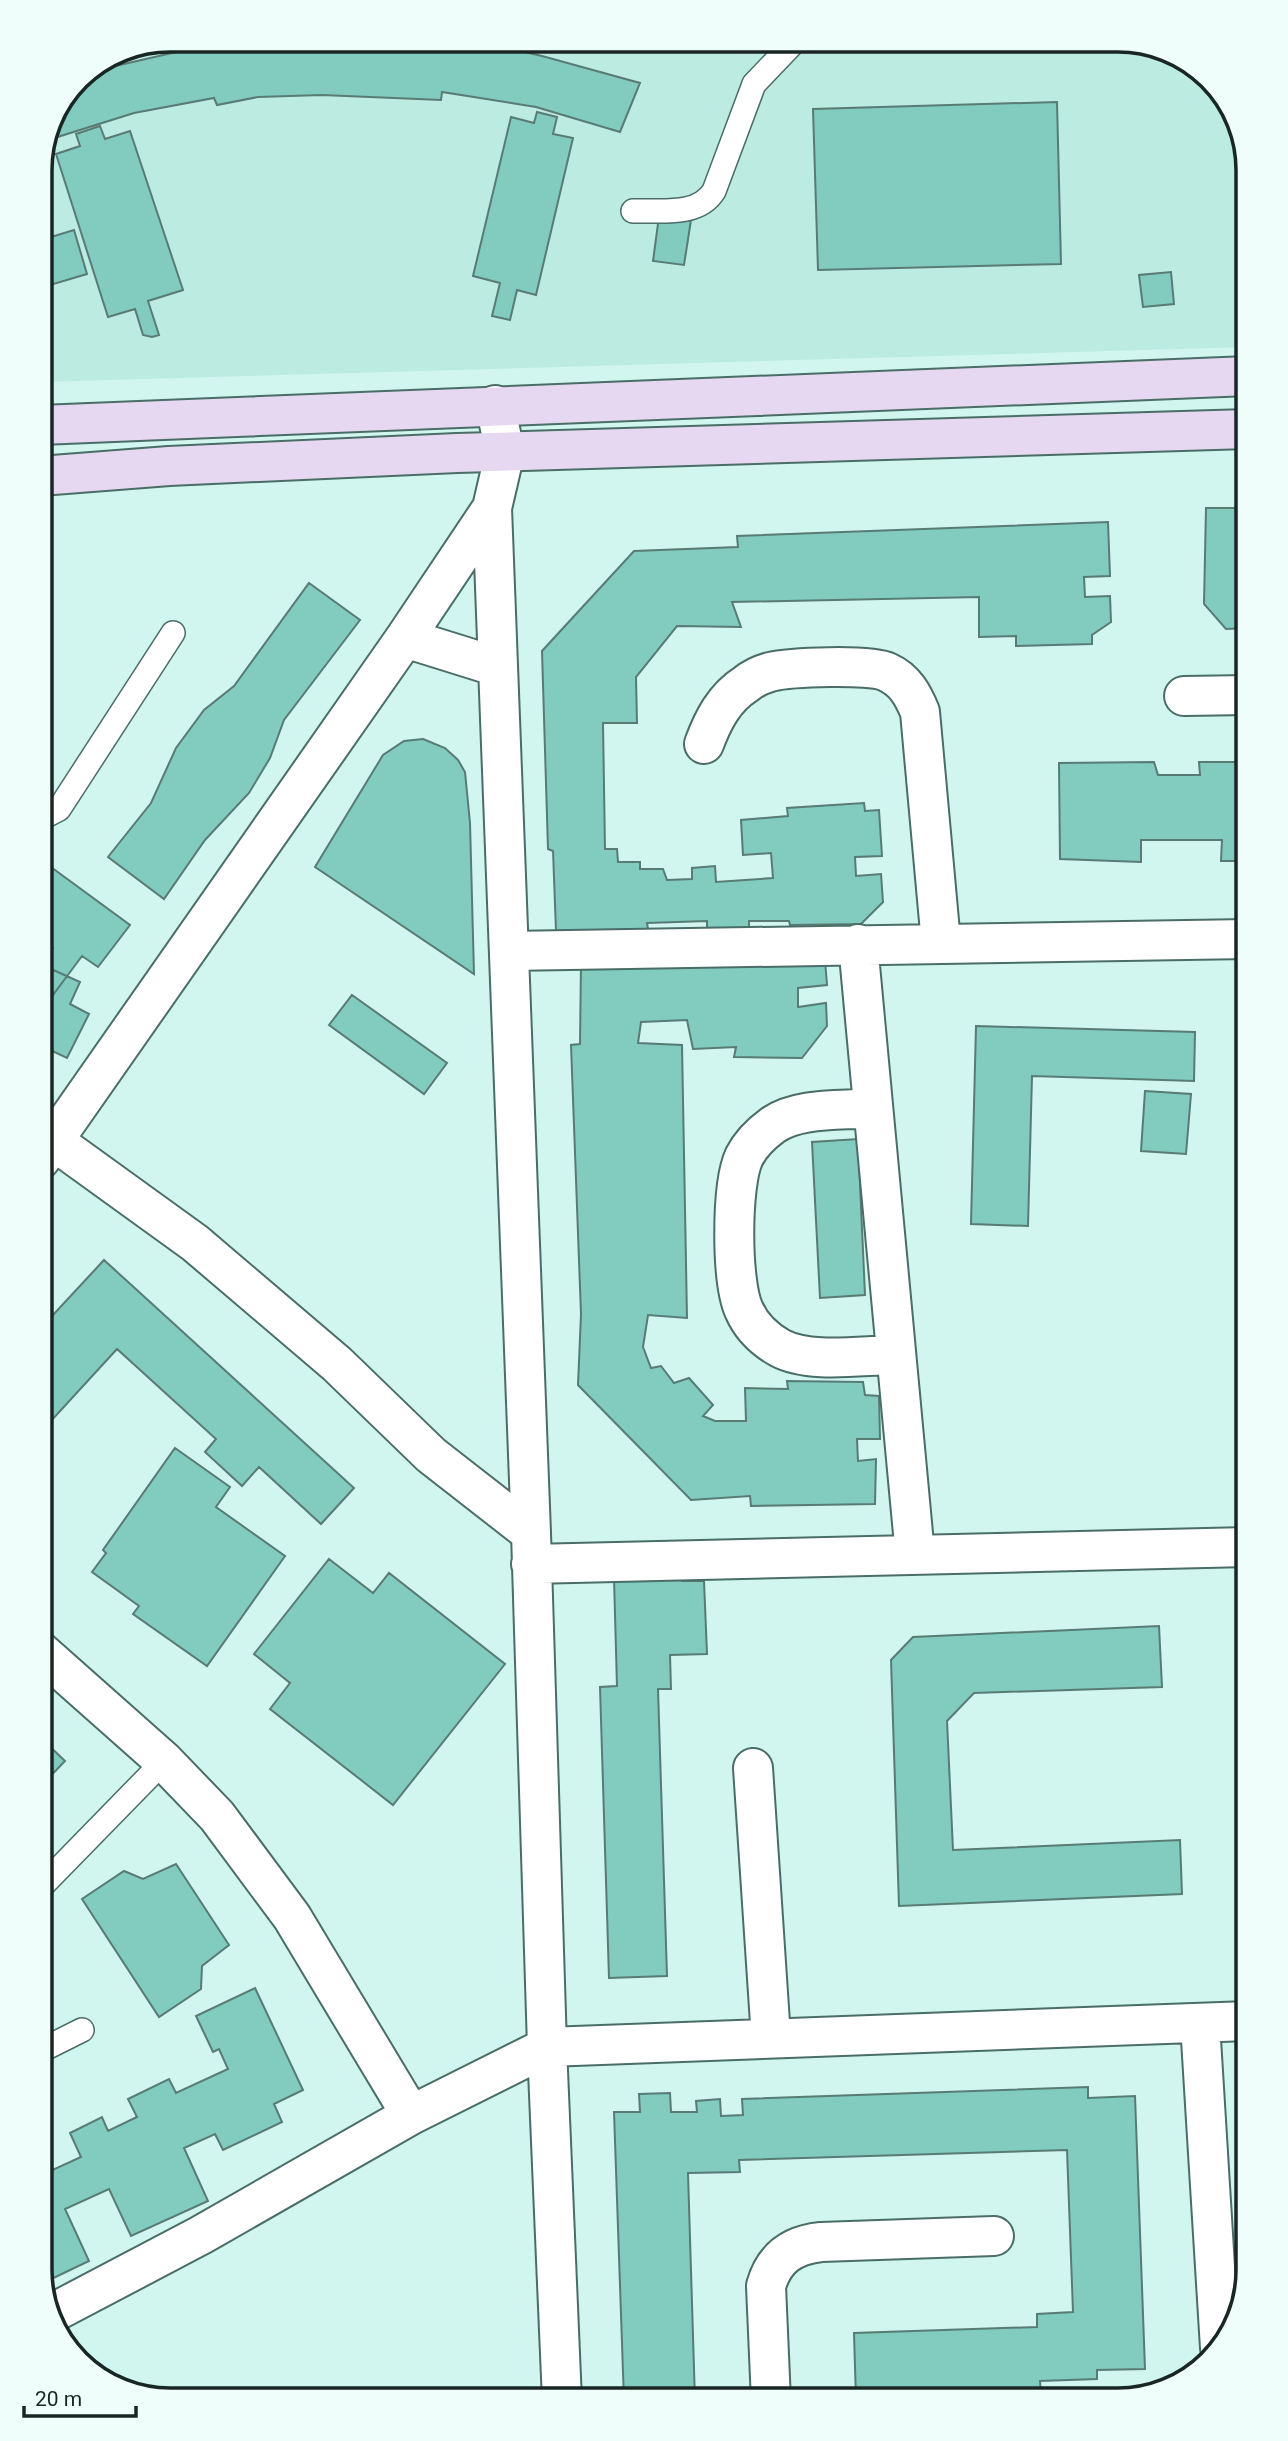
<svg xmlns="http://www.w3.org/2000/svg" width="1288" height="2441" font-family="Roboto,sans-serif">
	<style>
		.built { fill: #bcebe2 }
		.building { fill: #81ccbf; stroke: #587b74; stroke-width: 2 }
		.lines { fill: none; stroke-linecap: round; stroke-linejoin: round }
		.lane-casing { stroke: #4a6d67; stroke-width: 26 }
		.street-casing { stroke: #4a6d67; stroke-width: 42 }
		.secondary-casing { stroke: #4a6d67; stroke-width: 42 }
		.lane { stroke: #fff; stroke-width: 23 }
		.street { stroke: #fff; stroke-width: 38 }
		.secondary { stroke: #e5d8f0; stroke-width: 38 }
		.rim { fill: none; stroke: #182624; stroke-width: 3.5 }
	</style>
	<rect width="100%" height="100%" fill="#d0f6ef"/>
	<path class="built" d="M171 40 1126 41 1196 67 1238 120 1248 171V347L40 382 41 163 79 78 121 50Z"/>
	<path class="building" d="M205 40H227L229 49 321 44 378 47 422 46V40H449L498 46 542 56 640 83 620 132 536 107 442 92 441 100 322 95 258 97 217 105 214 98 134 113 51 139 79 78 89 72 207 45Z
		M1057 102 1061 264 818 270 813 109Z
		M537 112 557 117 553 134 573 138 536 295 517 290 510 320 492 316 500 283 473 276 511 117 534 123Z
		M100 126 105 139 130 131 183 290 148 301 159 335 152 337 143 335 135 309 108 317 56 154 80 146 76 134Z
		M659 216 691 220 684 265 653 261Z
		M74 230 87 274 40 288 41 240Z
		M1171 272 1174 304 1143 307 1139 275Z
		M1206 508H1248V628L1226 629 1204 604Z
		M1108 522 1110 576 1084 577 1085 597 1110 596 1111 622 1092 635V644L1016 646V636L979 637V597L732 602 741 627 677 626 636 677 637 723H603L605 849H617L618 862H640V869H663L667 880 692 879V868L715 866 716 882 773 878 771 853 743 855 741 820 788 816 787 808 864 803 865 811 879 810 882 856 855 857 856 876 881 874 883 902 861 924 790 925 789 921H749V929H707V921L647 923 648 929 556 931 553 851 548 849 542 651 634 551 738 547 737 536Z
		M309 583 360 620 284 720 270 758 249 793 205 840 164 899 108 857 151 803 176 748 204 710 234 686Z
		M423 739 445 748 458 760 465 772 470 823 474 974 315 867 383 755 404 741Z
		M1154 762 1158 775H1200L1199 762H1248V861H1221L1222 840H1141V862L1060 859 1059 763Z
		M40 859 130 925 98 967 82 956 47 1003 40 998V966L53 948 40 939Z
		M825 960 827 985 798 988V1007L826 1003 827 1026 802 1058 734 1057 736 1047 693 1049 687 1020 641 1022 638 1043 682 1045 687 1318 648 1315 643 1347 651 1368 661 1366 674 1383 689 1378 713 1405 703 1416 715 1421H746L745 1388 788 1389 787 1381 863 1382 865 1395 879 1396 880 1439H857L858 1461 876 1459 875 1504 751 1506 750 1496 691 1500 578 1385 581 1314 571 1045 580 1044 581 963Z
		M40 964 80 982 70 1004 89 1014 67 1058 46 1048 40 1058Z
		M352 995 447 1063 424 1094 329 1025Z
		M976 1026 1195 1032 1194 1081 1032 1076 1028 1226 971 1224Z
		M1145 1091 1191 1094 1186 1154 1141 1151Z
		M858 1139 865 1295 820 1298 812 1142Z
		M104 1260 354 1488 321 1524 259 1467 242 1486 205 1452 216 1439 117 1349 40 1433V1329Z
		M175 1448 230 1487 216 1507 285 1556 207 1666 133 1614 139 1606 92 1572 106 1553 103 1550Z
		M329 1559 373 1593 389 1573 505 1664 393 1805 270 1709 290 1683 254 1654Z
		M682 1569V1581H704L707 1654 670 1655 671 1689H658L667 1976 609 1978 600 1687 617 1686 614 1578Z
		M1159 1626 1162 1687 974 1693 947 1721 953 1850 1180 1840 1182 1894 899 1906 891 1660 913 1637Z
		M40 1737 65 1761 40 1787Z
		M176 1864 229 1945 202 1966 201 1989 159 2017 82 1899 124 1871 143 1879Z
		M255 1988 303 2090 274 2104 282 2122 223 2150 215 2134 184 2148 208 2201 131 2236 109 2189 65 2209 89 2261 43 2283 40 2270V2165L44 2174 81 2157 70 2133 102 2117 108 2131 137 2117 128 2099 169 2079 176 2093 228 2069 219 2049 213 2052 196 2016Z
		M1088 2087V2098L1135 2096 1145 2369 1097 2370V2379L1040 2381 1041 2394 856 2400 854 2333 1037 2327V2314L1073 2312 1067 2150 739 2160 740 2172 688 2173 695 2401H624L614 2112H640L639 2094 670 2093 671 2112H697L696 2101 720 2099 721 2116 743 2115 742 2099Z"/>
	<g class="lines">
		<g class="lane-casing">
			<path id="lane" d="M633 211C660 210 698 217 714 191L754 84 796 40
				M40 819 59 809 173 633
				M40 1888 164 1761
				M40 2051 82 2030"/>
		</g>
		<g class="street-casing">
			<path id="street" d="M495 405 505 452 492 508 531 1533 547 2047 562 2401
				M405 638 498 667
				M1184 696 1248 695
				M704 744C713 720 724 698 746 684 752 679 763 674 770 672 790 667 870 664 887 672 905 680 913 695 920 712L941 943
				M858 944 915 1555
				M509 951 1248 939
				M872 1108C841 1111 799 1107 773 1125 762 1133 750 1145 744 1157 731 1185 731 1282 744 1310 751 1326 764 1339 780 1348 810 1364 863 1355 896 1355
				M40 1131 195 1243 337 1364 431 1455 531 1533
				M40 1160 405 638 492 508
				M531 1564 1248 1547
				M40 1651 164 1761 217 1816 292 1917 411 2115
				M753 1768 771 2038
				M1200 2023 1220 2348
				M49 2315 201 2235 411 2115 547 2047 1248 2021
				M771 2401 766 2286C774 2258 792 2245 821 2242L994 2236"/>
		</g>
		<g class="secondary-casing">
			<path id="secondary" d="M40 425 1248 376
				M40 476 169 466 457 453 1248 429"/>
		</g>
		<use href="#lane" class="lane"/>
		<use href="#street" class="street"/>
		<use href="#secondary" class="secondary"/>
	</g>
	<path d="M0 0H1288V2441H0ZM170 52H1118A118 118 0 0 1 1236 170V2270A118 118 0 0 1 1118 2388H170A118 118 0 0 1 52 2270V170A118 118 0 0 1 170 52Z" fill="#effefb" fill-rule="evenodd"/>
	<path class="rim" d="M170 52H1118A118 118 0 0 1 1236 170V2270A118 118 0 0 1 1118 2388H170A118 118 0 0 1 52 2270V170A118 118 0 0 1 170 52Z"/>
	<path d="M24 2406v10h112v-10" fill="none" stroke="#182624" stroke-width="3.5"/>
	<text x="35" y="2406" font-size="21" fill="#182624" stroke="#effefb" stroke-width="5" paint-order="stroke">20 m</text>
</svg>
